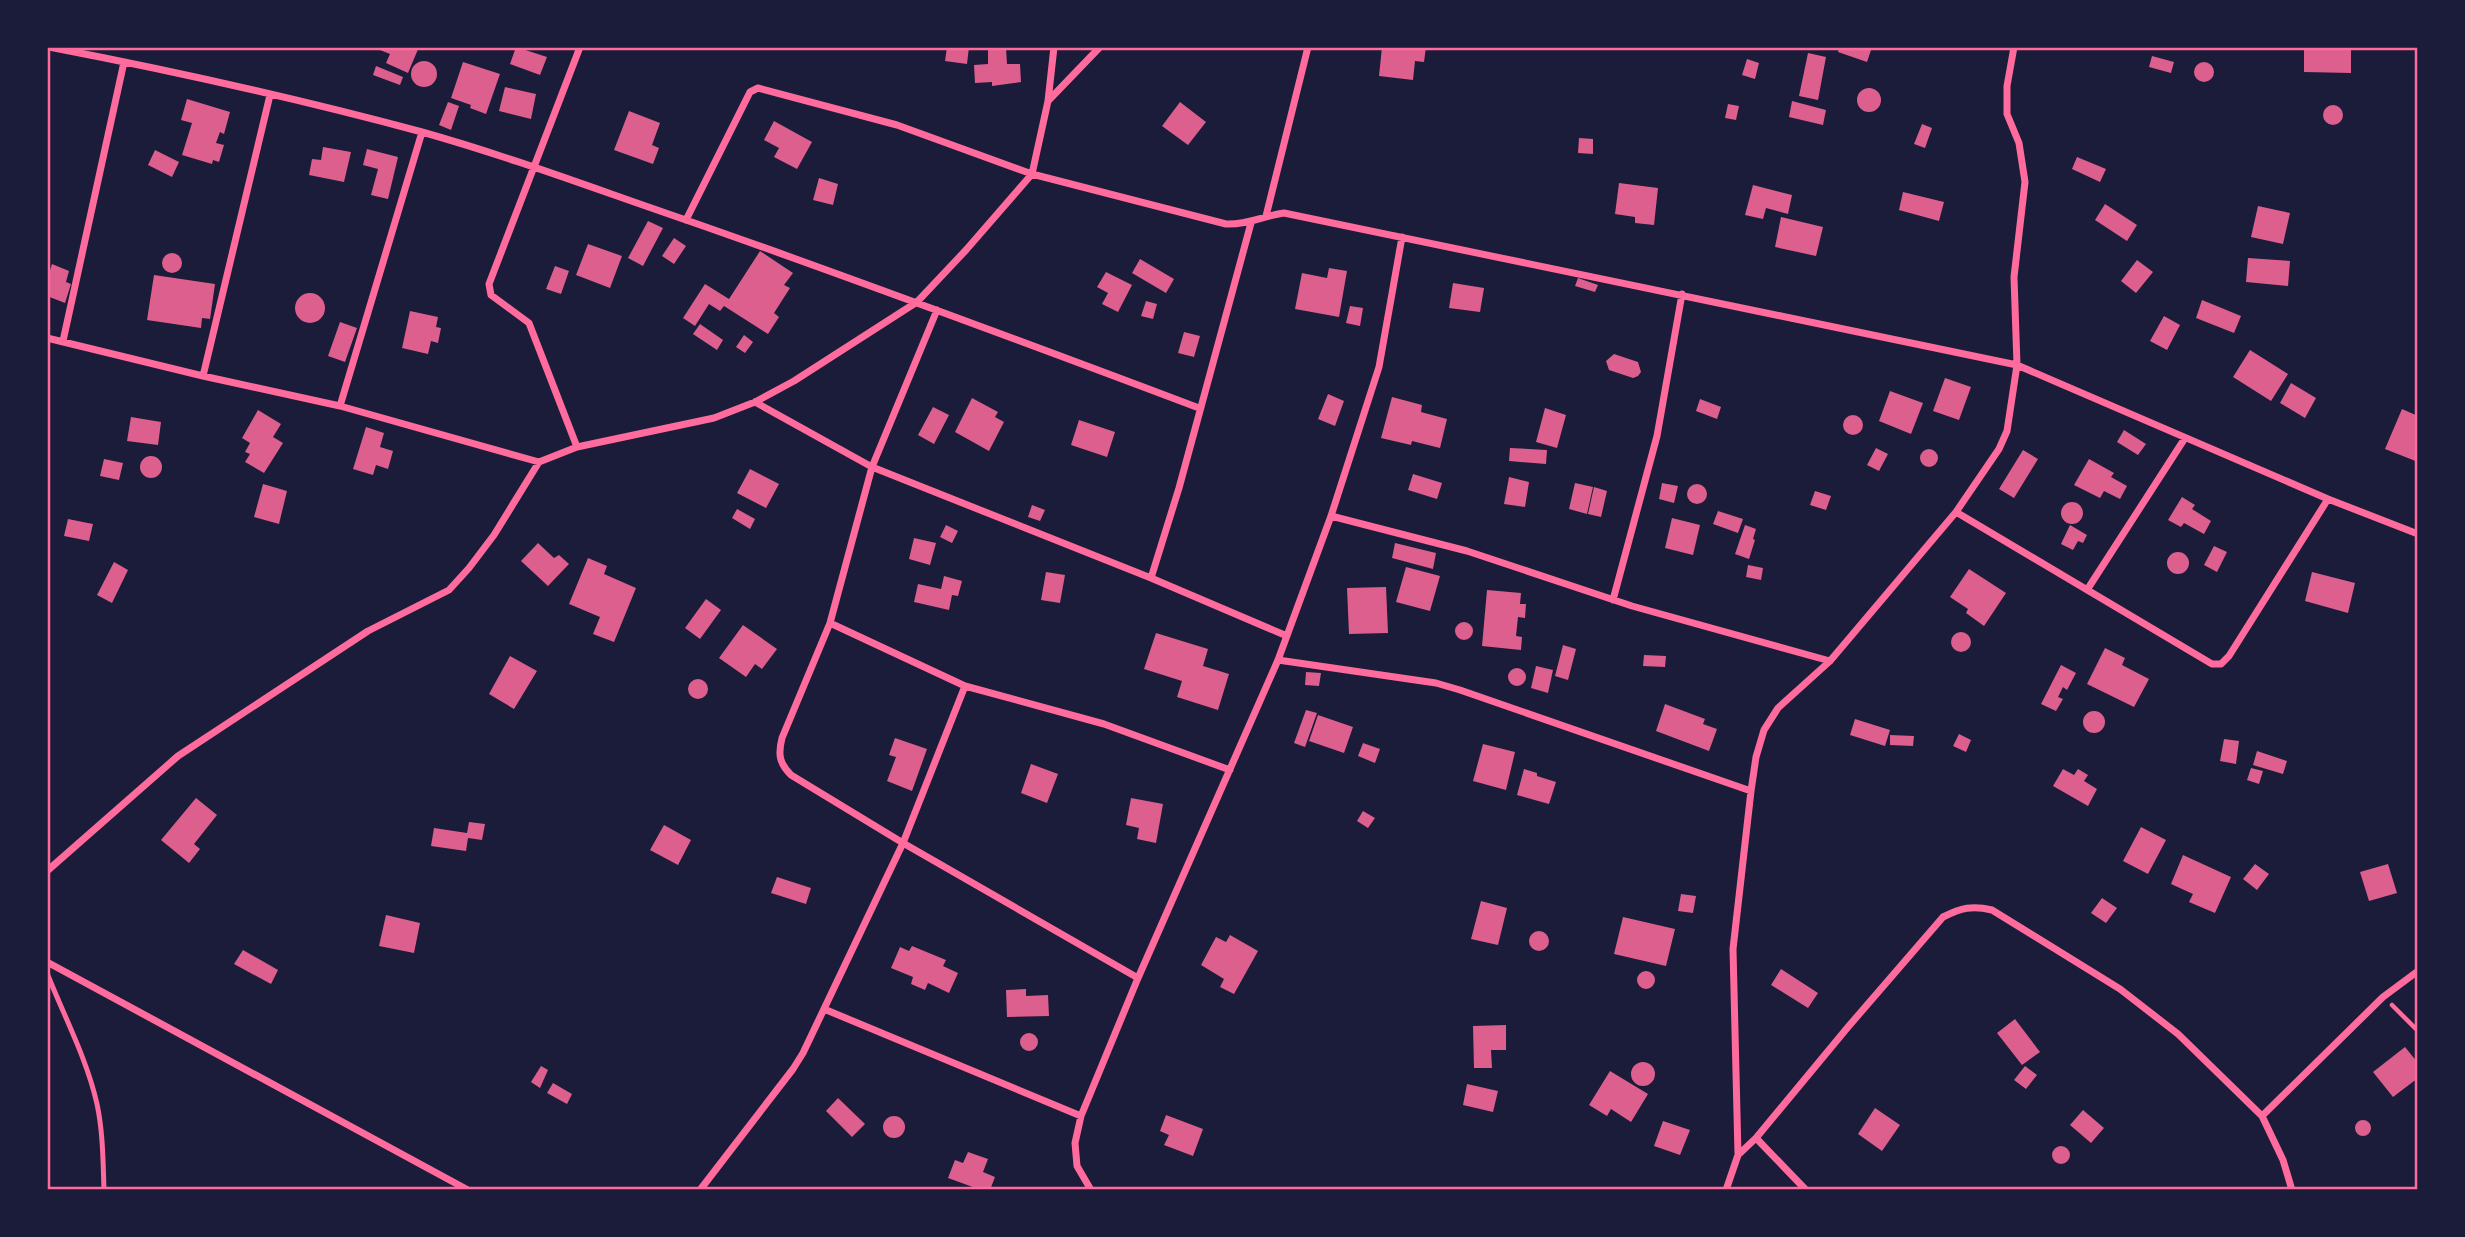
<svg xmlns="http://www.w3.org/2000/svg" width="2465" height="1237" font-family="'Varela Round',sans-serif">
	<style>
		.building { fill: #dd5f8e }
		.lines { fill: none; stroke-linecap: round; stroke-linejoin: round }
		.path { stroke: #ff6b9d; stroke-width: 4.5 }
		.service { stroke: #ff6b9d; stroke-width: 5 }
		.minor { stroke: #ff6b9d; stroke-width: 7 }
		.neatline { fill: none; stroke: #ff6b9d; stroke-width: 2.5 }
	</style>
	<rect width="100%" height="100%" fill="#1b1b3a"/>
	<path class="building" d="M381 47H419L408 73 386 63 390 54 380 50Z
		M516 47 547 57 540 75 510 64Z
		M947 47H969L967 64 945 61Z
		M1382 47H1426L1424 62 1415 61 1413 80 1379 76Z
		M1839 47H1872L1867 62 1838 52Z
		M2304 47H2351V73L2304 72Z
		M1006 48 1007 64H1020L1021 82 992 86V82L975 83 974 65 988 64V49Z
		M1808 53 1826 57 1818 100 1799 96Z
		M2152 56 2174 62 2171 73 2149 67Z
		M1747 59 1759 63 1755 79 1742 75Z
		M411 74a13 13 0 1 1 26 0a13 13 0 1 1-26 0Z
		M2194 72a10 10 0 1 1 20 0a10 10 0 1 1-20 0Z
		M463 62 500 74 486 114 470 108 471 105 451 98Z
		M376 66 403 77 400 85 373 75Z
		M505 87 536 94 531 119 499 111Z
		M1857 100a12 12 0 1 1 24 0a12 12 0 1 1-24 0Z
		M187 99 230 112 224 134 220 132 216 143 224 145 219 162 213 160 212 164 182 155 192 123 181 120Z
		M1792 101 1826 110 1823 125 1789 117Z
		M448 102 459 106 451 130 439 125Z
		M1180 102 1206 122 1188 145 1162 126Z
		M1728 104 1739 106 1736 120 1725 118Z
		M2323 115a10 10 0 1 1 20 0a10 10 0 1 1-20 0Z
		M629 111 660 123 652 145 659 148 653 164 614 150Z
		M774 121 812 142 797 169 774 157 779 148 764 140Z
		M1922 124 1932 128 1925 148 1914 144Z
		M1579 138 1593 139V154L1578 153Z
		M323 147 351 152 344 182 309 175 312 159 321 160Z
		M367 149 398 157 388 199 371 195 378 169 363 165Z
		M155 150 179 162 172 177 148 165Z
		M2077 157 2106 169 2100 182 2072 169Z
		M819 178 838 184 833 205 813 200Z
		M1619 183 1658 188 1654 225 1635 223V217L1615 214Z
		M1753 185 1792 195 1788 214 1766 208 1763 219 1745 215Z
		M1903 192 1944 202 1939 221 1899 210Z
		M2105 204 2137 225 2127 241 2095 220Z
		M2258 206 2290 213 2283 244 2251 237Z
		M1781 217 1823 227 1816 256 1775 247Z
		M648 221 663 228 643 266 628 258Z
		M674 238 686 246 674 264 662 256Z
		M588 244 622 256 610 288 576 275Z
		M760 251 793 273 784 285 790 288 774 313 779 317 768 334 724 306 720 311 709 304 695 326 683 318 705 284 729 299Z
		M162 263a10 10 0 1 1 20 0a10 10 0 1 1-20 0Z
		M2248 258 2290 261 2288 286 2246 282Z
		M1140 259 1174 279 1166 293 1132 273Z
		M2137 260 2153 272 2136 293 2121 281Z
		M52 264 69 271 66 282 71 284 65 303 47 296V280Z
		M555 266 569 271 561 294 546 289Z
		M1329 268 1347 271 1339 317 1295 309 1302 273 1327 278Z
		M1106 272 1132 285 1118 312 1102 304 1108 293 1097 287Z
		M154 275 215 284 210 319 202 318 201 328 147 320Z
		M1578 278 1598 285 1595 292 1575 286Z
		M1453 283 1484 288 1480 312 1449 308Z
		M295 308a15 15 0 1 1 30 0a15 15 0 1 1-30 0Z
		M2202 300 2241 316 2234 333 2196 318Z
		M1146 301 1157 304 1153 319 1141 316Z
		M1350 306 1363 308 1360 326 1346 323Z
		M410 311 438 317 436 327 441 328 438 343 431 341 428 354 402 348Z
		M2164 316 2180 325 2167 350 2150 341Z
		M340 322 357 328 345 362 328 356Z
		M700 324 723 340 717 350 693 334Z
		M1184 332 1200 336 1194 357 1178 353Z
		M744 335 753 342 745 353 736 347Z
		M2250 350 2288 374 2271 401 2233 377Z
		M1614 354 1638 362 1641 372 1638 376 1633 378 1609 370 1606 361Z
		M1945 378 1971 387 1959 420 1933 411Z
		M2291 383 2316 398 2305 418 2280 403Z
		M1890 391 1923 403 1911 434 1879 421Z
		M1328 394 1344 401 1335 426 1318 419Z
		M1392 397 1422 405 1421 412 1447 419 1440 448 1412 441 1411 445 1381 438Z
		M972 398 998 412 995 417 1004 422 989 451 955 432Z
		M1700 399 1721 407 1717 419 1696 411Z
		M933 407 949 415 934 444 918 435Z
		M1545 408 1566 415 1557 448 1536 442Z
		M2402 409 2418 416V462L2385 449Z
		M258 410 281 424 273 437 283 443 264 473 245 462 250 454 245 452 250 443 242 438Z
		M1843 425a10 10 0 1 1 20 0a10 10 0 1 1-20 0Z
		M131 417 161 422 158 445 127 441Z
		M1079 420 1115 432 1107 457 1071 445Z
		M366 427 384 433 380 447 393 451 388 469 376 465 373 475 353 469Z
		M2124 430 2146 444 2138 455 2117 442Z
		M1510 448 1547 450 1546 464 1509 461Z
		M1876 448 1888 454 1879 471 1867 465Z
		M1920 458a9 9 0 1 1 18 0a9 9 0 1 1-18 0Z
		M2023 450 2038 459 2014 498 1999 489Z
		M140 467a11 11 0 1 1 22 0a11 11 0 1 1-22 0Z
		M104 459 123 463 119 480 100 476Z
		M2089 459 2114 473 2111 477 2127 486 2120 499 2104 491 2100 498 2074 485Z
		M750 469 779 484 766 508 737 493Z
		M1413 474 1442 483 1437 499 1408 490Z
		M1509 477 1529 482 1525 507 1504 504Z
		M1575 483 1593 487 1587 514 1569 509Z
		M1662 483 1678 486 1674 503 1659 499Z
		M1687 494a10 10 0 1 1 20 0a10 10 0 1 1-20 0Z
		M263 484 287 491 279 524 254 517Z
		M1594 487 1607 491 1601 517 1588 514Z
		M1815 491 1831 496 1826 510 1810 505Z
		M2182 497 2195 505 2192 509 2211 521 2204 534 2184 523 2181 527 2168 520Z
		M2061 513a11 11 0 1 1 22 0a11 11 0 1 1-22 0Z
		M1032 505 1045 510 1040 521 1028 517Z
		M737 509 755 519 750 529 732 518Z
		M1718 511 1743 519 1738 533 1713 524Z
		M1672 518 1700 525 1693 555 1665 548Z
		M68 519 93 524 89 541 64 536Z
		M946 525 958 531 952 543 940 537Z
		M1745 525 1756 529 1753 539 1755 540 1749 559 1735 554Z
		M2070 525 2087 535 2083 543 2078 541 2073 550 2061 544Z
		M914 538 936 543 930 565 909 559Z
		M538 543 554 558 559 555 569 564 548 586 521 561Z
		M1395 543 1436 553 1433 569 1392 558Z
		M2214 546 2227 552 2217 572 2204 565Z
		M2167 563a11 11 0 1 1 22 0a11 11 0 1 1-22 0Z
		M588 558 607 566 604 574 636 588 614 642 593 634 600 617 569 604Z
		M114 562 128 570 112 603 97 595Z
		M1748 565 1763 568 1761 580 1746 577Z
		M1406 567 1440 576 1430 611 1396 602Z
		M1969 569 2006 593 1984 626 1966 613 1968 609 1950 597Z
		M1046 572 1065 575 1060 603 1041 600Z
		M2312 572 2355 583 2348 613 2305 601Z
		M944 576 962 581 958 596 952 595 949 610 914 602 918 584 941 589Z
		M1386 587 1388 633 1349 634 1347 588Z
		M1487 590 1521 593 1520 604H1526L1525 618 1518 617 1516 636 1522 637 1521 650 1482 646Z
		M706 599 721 610 700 639 685 628Z
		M1455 631a9 9 0 1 1 18 0a9 9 0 1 1-18 0Z
		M743 625 777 649 762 669 755 664 746 677 719 658Z
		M1951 642a10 10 0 1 1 20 0a10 10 0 1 1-20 0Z
		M1156 633 1208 649 1203 666 1229 674 1218 710 1177 697 1182 681 1144 669Z
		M1563 645 1576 649 1568 680 1555 676Z
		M2105 648 2125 658 2122 665 2149 679 2134 707 2087 684Z
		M1644 655 1666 656 1665 667 1643 666Z
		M510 656 537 671 514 709 489 694Z
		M2061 665 2076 673 2067 690 2063 687 2058 697 2063 699 2056 711 2041 704Z
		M1536 666 1553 670 1548 693 1531 688Z
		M1508 677a9 9 0 1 1 18 0a9 9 0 1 1-18 0Z
		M1306 672 1321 673 1319 686 1305 685Z
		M688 689a10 10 0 1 1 20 0a10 10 0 1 1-20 0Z
		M1665 704 1705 719 1703 724 1717 729 1709 751 1656 731Z
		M1306 710 1317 713 1305 747 1294 743Z
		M2083 722a11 11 0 1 1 22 0a11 11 0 1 1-22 0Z
		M1318 715 1353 727 1344 753 1309 741Z
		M1855 719 1890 730 1885 746 1850 735Z
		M1959 734 1971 740 1966 752 1953 746Z
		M1890 735 1914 736 1913 746 1890 745Z
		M895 738 927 749 912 791 887 781 896 757 889 755Z
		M2224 739 2239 741 2236 764 2220 761Z
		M1363 743 1380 749 1375 763 1358 756Z
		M1483 744 1515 752 1506 790 1473 781Z
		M2257 751 2287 761 2283 774 2253 765Z
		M1031 764 1058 774 1047 803 1021 793Z
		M2251 768 2263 771 2259 784 2247 780Z
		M1524 769 1537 773V776L1556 782 1549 804 1517 795Z
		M2063 769 2074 775 2078 769 2088 775 2084 781 2097 789 2088 806 2053 786Z
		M196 798 217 815 194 844 200 849 189 863 161 840Z
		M1131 798 1163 804 1156 843 1137 839 1139 828 1126 825Z
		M1363 811 1375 818 1368 828 1357 821Z
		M469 822 485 824 482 840 468 838 466 851 431 846 434 828 467 833Z
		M664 825 691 840 678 865 650 850Z
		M2141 827 2166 840 2148 874 2123 861Z
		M2183 855 2231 877 2215 913 2189 902 2193 894 2171 884Z
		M2255 864 2269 874 2257 890 2243 879Z
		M2388 864 2397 893 2369 901 2360 872Z
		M777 877 811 888 806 904 771 893Z
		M1681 894 1696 896 1693 913 1678 911Z
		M2102 898 2117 908 2106 923 2091 913Z
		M1481 901 1507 908 1498 945 1471 939Z
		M386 915 420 923 414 953 379 946Z
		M1623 917 1675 929 1666 966 1614 954Z
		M1529 941a10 10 0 1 1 20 0a10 10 0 1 1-20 0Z
		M1230 935 1258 951 1234 994 1220 987 1224 979 1201 965 1216 937 1226 942Z
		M912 946 946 960 943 966 958 973 949 993 928 983 925 990 911 984 913 977 891 968 900 947 909 951Z
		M243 950 278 970 271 984 234 964Z
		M1781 969 1818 993 1808 1008 1771 985Z
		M1637 980a9 9 0 1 1 18 0a9 9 0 1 1-18 0Z
		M1026 989V996L1048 995 1049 1016 1007 1017 1006 990Z
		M2015 1019 2040 1052 2022 1065 1997 1033Z
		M1506 1025V1050H1491L1492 1068H1474L1473 1026Z
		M1020 1042a9 9 0 1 1 18 0a9 9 0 1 1-18 0Z
		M2405 1047 2418 1063V1078L2393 1097 2373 1072Z
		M1631 1074a12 12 0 1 1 24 0a12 12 0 1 1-24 0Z
		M541 1066 548 1070 540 1088 531 1082Z
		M2025 1066 2037 1075 2026 1089 2014 1080Z
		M1610 1071 1648 1094 1631 1122 1611 1109 1607 1116 1589 1105Z
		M553 1083 572 1094 567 1104 547 1093Z
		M1467 1084 1498 1091 1493 1112 1463 1105Z
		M838 1098 865 1124 852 1137 826 1111Z
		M1875 1108 1900 1125 1882 1151 1858 1134Z
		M2083 1110 2104 1128 2091 1143 2070 1125Z
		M1166 1115 1203 1129 1193 1156 1164 1145 1169 1135 1160 1131Z
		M883 1127a11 11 0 1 1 22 0a11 11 0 1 1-22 0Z
		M2355 1128a8 8 0 1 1 16 0a8 8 0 1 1-16 0Z
		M1663 1121 1690 1130 1680 1155 1654 1146Z
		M2052 1155a9 9 0 1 1 18 0a9 9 0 1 1-18 0Z
		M968 1152 988 1159 983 1172 995 1177 990 1190H981L948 1178 955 1160 963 1163Z"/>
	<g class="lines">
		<path class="path" d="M2392 1005 2418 1031"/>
		<path class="service" d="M47 973C64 1016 87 1059 97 1104 103 1132 103 1161 104 1190"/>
		<path class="minor" d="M49 47C174 71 299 99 422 132 511 157 598 190 686 220 858 280 1029 344 1199 408
			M1048 101 1054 47
			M1266 216 1308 47
			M686 220 750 92 758 88 897 125 1032 174 1226 224C1247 225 1263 216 1284 213L2017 365 2328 499 2418 534
			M937 310 872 467 830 623 782 738C778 754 779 763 791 775L903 843 1138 978
			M47 338 203 376 340 406 539 462
			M63 341 124 62
			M203 376 270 95
			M755 402 872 467 1151 578 1287 636
			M340 406 422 132
			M577 447 529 323 491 295 489 284 580 47
			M1956 512 2212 664H2221L2229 656 2328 499
			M1331 516 1467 551 1632 606 1830 661
			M1151 578 1179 488 1251 223
			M2087 590 2185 438
			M1613 600 1657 436 1682 294
			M830 623 965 686 1104 724 1230 770
			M1278 660 1436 683 1460 690 1751 791
			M47 871 178 756 368 631 449 590 469 568 494 535 539 462 577 447 714 418 755 402 794 381 917 302 966 250 1032 174 1048 101 1100 47
			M47 962 468 1190
			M824 1009 1081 1116
			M2262 1116 2383 997 2418 971
			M1756 1138 1806 1190
			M1738 1155 1756 1138 1848 1027 1943 917C1961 908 1972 905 1992 910L2120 989 2178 1034 2262 1116 2283 1160 2292 1190
			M700 1190 793 1069 803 1053 903 843 965 686
			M1091 1190 1077 1166 1075 1143 1081 1116 1138 978 1278 660 1331 516 1379 367 1402 237
			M1726 1190 1738 1155 1733 949 1751 791 1756 757 1764 730 1778 708 1830 661 1956 512 1999 449 2007 431 2017 365 2014 277 2025 182 2019 143 2007 114V86L2014 47"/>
	</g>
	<rect width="2465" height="1237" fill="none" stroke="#1b1b3a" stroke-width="98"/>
	<rect x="49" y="49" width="2367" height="1139" class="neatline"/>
</svg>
